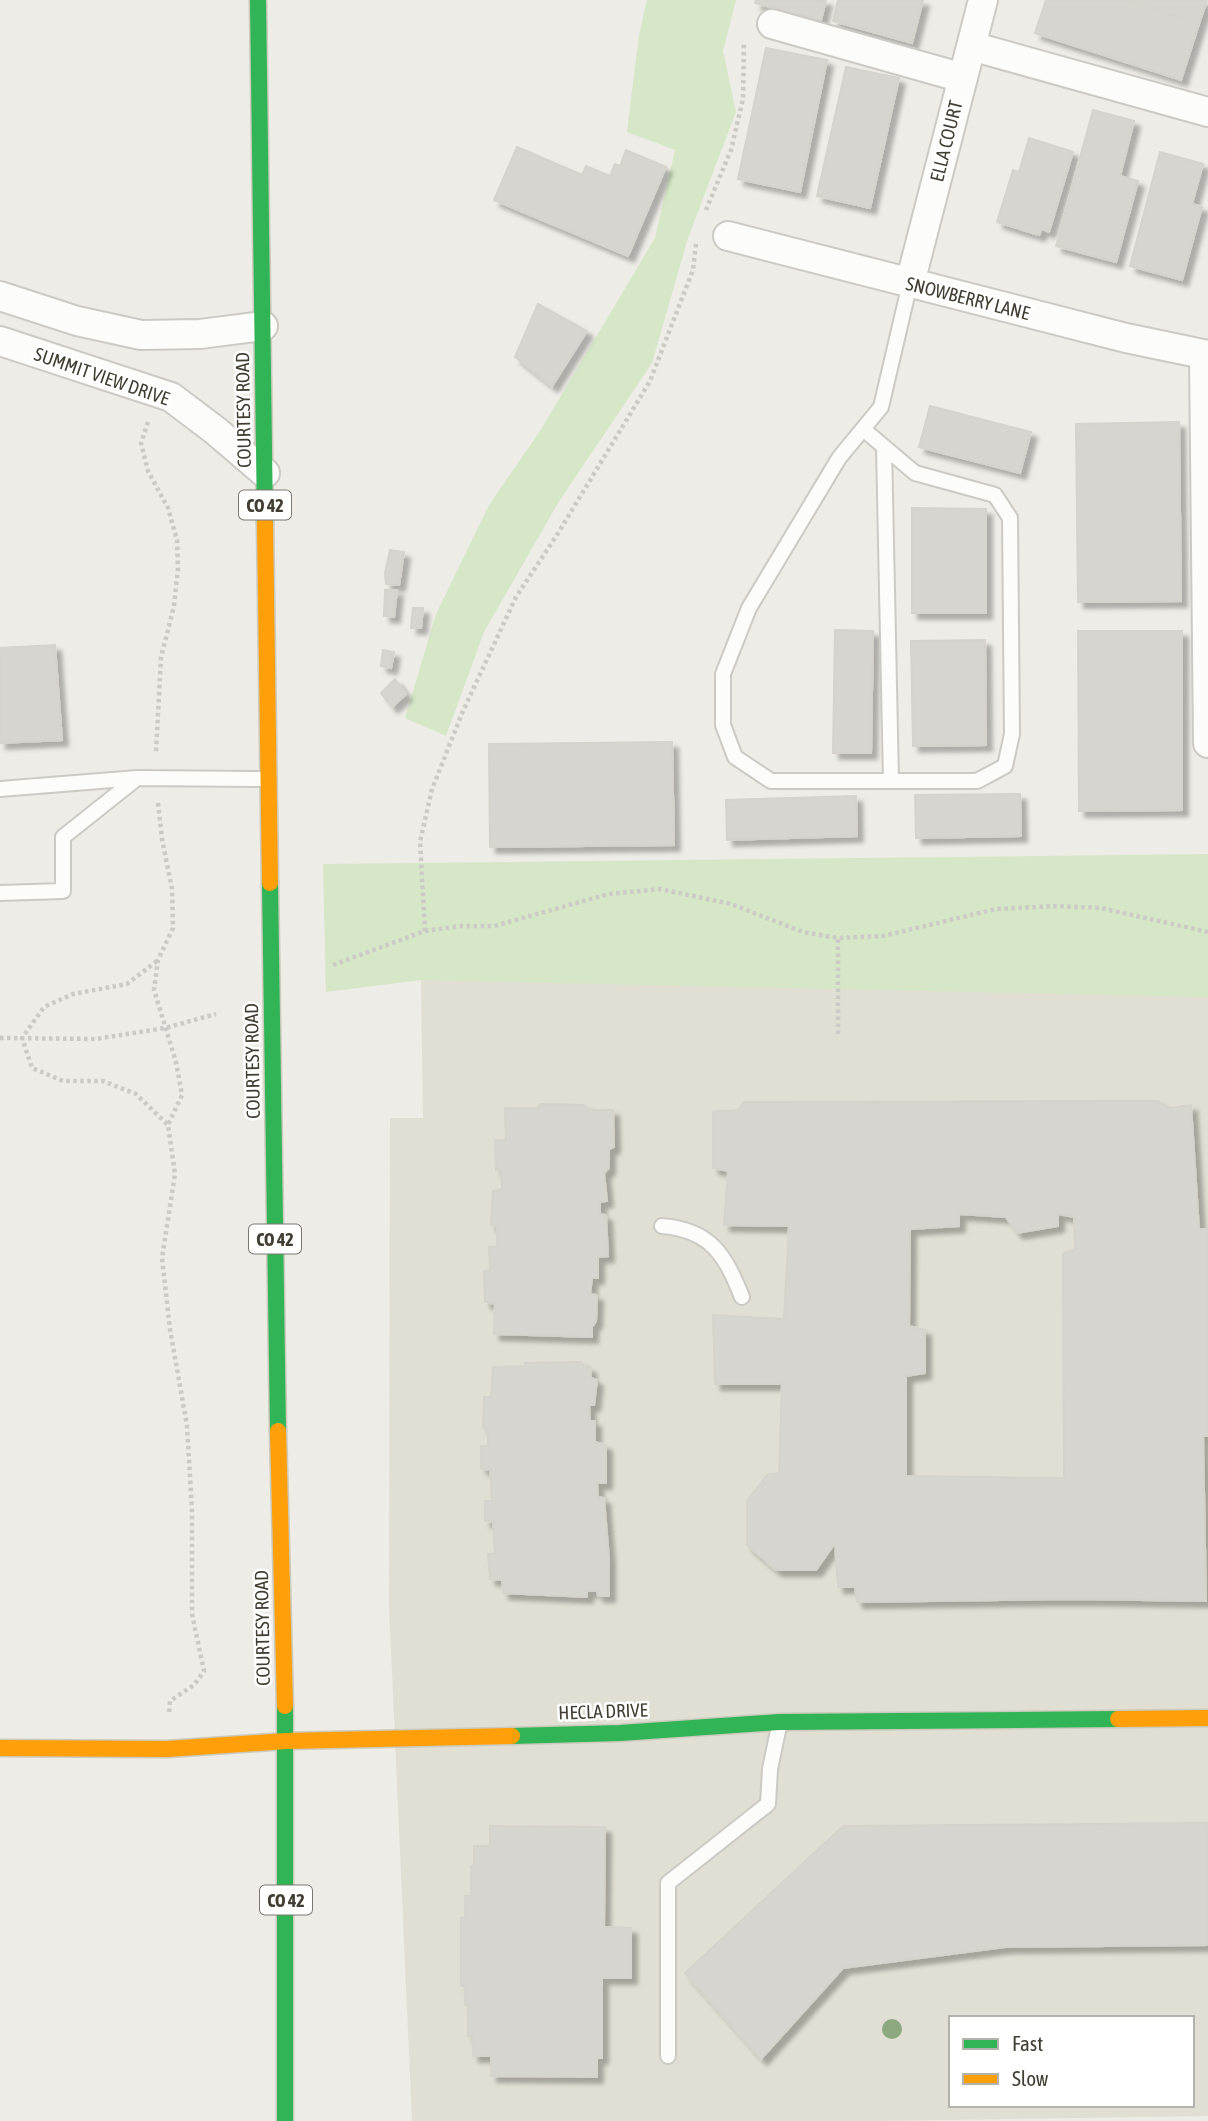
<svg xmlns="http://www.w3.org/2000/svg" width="1208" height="2121" font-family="'Asap Condensed',sans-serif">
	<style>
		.residential { fill: #e1dfd3; fill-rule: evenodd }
		.green { fill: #d6e7c7 }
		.building { fill: #d6d5cf; stroke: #d5d3cc; stroke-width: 2; fill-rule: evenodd; filter: url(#shadow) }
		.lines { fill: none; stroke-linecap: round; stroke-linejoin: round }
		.lane-casing { stroke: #cbcac4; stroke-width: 18 }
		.street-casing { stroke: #cbcac4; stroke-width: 32 }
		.fast-casing { stroke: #cccabd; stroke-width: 19 }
		.slow-casing { stroke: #cccabd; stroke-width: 19 }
		.path { stroke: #cbcac6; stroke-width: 4.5; stroke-dasharray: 3.5 3.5; stroke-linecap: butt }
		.lane { stroke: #fcfcfb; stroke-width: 14 }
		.street { stroke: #fcfcfb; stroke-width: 28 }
		.fast { stroke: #30b455; stroke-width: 16 }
		.slow { stroke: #ff9f0a; stroke-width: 16 }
		.tree { fill: #8ba87f }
		.labels { text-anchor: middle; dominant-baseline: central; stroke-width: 5; stroke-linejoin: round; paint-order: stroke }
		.shield { fill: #fff; stroke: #7b7870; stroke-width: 2 }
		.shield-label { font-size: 18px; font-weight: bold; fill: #423e33 }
		.street-label { font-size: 19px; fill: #423e33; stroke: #fff }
	</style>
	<defs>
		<filter id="shadow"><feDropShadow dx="6" dy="6" stdDeviation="2" flood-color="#0004"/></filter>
	</defs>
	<rect width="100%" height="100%" fill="#edece6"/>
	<path class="residential" d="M421 980 1208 990V2116L878 2121H412L389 1605 390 1118H423ZM951 2018H1192V2105H951Z"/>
	<path class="green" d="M647 0H736L723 51 736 112 688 238 652 363 558 503 484 632 446 736 405 718 436 614 489 505 540 431 655 238 675 150 627 132 639 35Z
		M1208 854V997L421 980 326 992 323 864Z"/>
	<path class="building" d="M756 0H826L821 20 755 3Z
		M838 0H923L912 43 833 21Z
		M1046 0H1126L1199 24 1181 80 1035 33Z
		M1126 0H1207L1199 24Z
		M766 48 827 60 800 192 738 179Z
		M846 67 899 78 870 208 817 196Z
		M1093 110 1134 121 1120 176 1138 181 1116 262 1056 246Z
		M1029 138 1073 152 1049 232 1042 229 1039 235 997 222 1013 170 1019 172Z
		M517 147 582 175 586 166 610 176 615 164 620 166 626 150 666 167 628 256 494 200Z
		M1160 152 1203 164 1192 204 1202 207 1182 280 1130 266Z
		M538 304 587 331 552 386 515 357Z
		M930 406 1031 432 1020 473 919 447Z
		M1179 422 1181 601 1078 602 1076 424Z
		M912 508 986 509V613H912Z
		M390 550 404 552 399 585 386 584 385 573Z
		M385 590H397L394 617 384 616Z
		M413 608H423L421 628H411Z
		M835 630 873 631 871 753H833Z
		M1078 631H1182V810L1079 811Z
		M985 640 986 745 913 746 911 641Z
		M55 645 62 740 0 743V648Z
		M383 650 394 652 391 668 381 666Z
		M395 679 406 694 392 707 381 693Z
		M672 742 674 845 490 847 489 744Z
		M1020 794 1021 836 916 838 915 795Z
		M856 796 857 836 727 840 726 800Z
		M1158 1101 1170 1108 1191 1105 1199 1229H1208V1436H1203L1206 1601 1075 1599 857 1602 855 1587H838L835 1543 816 1570H776L747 1545V1501L767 1475 779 1473 782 1384H715L713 1315 784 1319 789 1226 724 1225 728 1171 713 1168V1112L738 1110 744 1102ZM959 1214 1006 1217 1017 1233 1058 1226V1214L1074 1217 1075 1249 1063 1254 1064 1478 906 1476V1376L925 1373V1330L909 1326 910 1229 959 1226Z
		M540 1104 584 1105 590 1110H613L614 1147 609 1149V1168L604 1173 607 1201 600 1202V1214L606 1215 608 1256 598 1257V1278H592L590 1294 597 1295 596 1321 592 1327V1337L494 1334 495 1304 485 1302 484 1271 490 1270 489 1247H497V1226L491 1225 493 1191 502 1189 501 1171 496 1170 495 1140H506L505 1108H538Z
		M581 1362 585 1367H590L591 1378 597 1380 594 1405H589L590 1421H595V1442L606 1445V1483H597L598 1497 604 1498 609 1559V1596H598L597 1591H587V1597L503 1593 502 1580 490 1579 488 1554H495L493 1522 485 1521V1501H492L490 1470 481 1468V1446H488V1428H483L484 1397H491L493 1367 524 1366 525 1363Z
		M1208 1823V1945L1005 1947 843 1968 761 2059 685 1973 843 1826Z
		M490 1826 605 1827 604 1927 631 1928V1978H602V2058H597V2077L491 2076V2056H473V2036H468V2005H465V1986H461V1918H465V1896H471V1866H474V1846H490Z"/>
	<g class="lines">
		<g class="lane-casing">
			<path id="lane" d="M863 429 915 473 995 495 1010 518 1012 734 1005 766 977 781H771L735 757 723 725V674L749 608 839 458 881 407 910 283
				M884 447 891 781
				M0 789 137 778 267 779
				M0 893 63 891V837L136 779
				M662 1226C711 1230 725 1255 742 1297
				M668 2056V1883L768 1804 770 1769 779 1726"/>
		</g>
		<g class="street-casing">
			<path id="street" d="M772 24 963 78
				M971 46 1208 112
				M728 236 1126 338 1208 355
				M910 283 983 0
				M0 296 77 321 141 335 200 334 263 326
				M0 341 171 397 216 431 265 473
				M1204 354 1208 743"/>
		</g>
		<g class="fast-casing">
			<path id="fast" d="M258 0 265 523
				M270 883 278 1431
				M512 1736 620 1733 779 1722 1118 1719
				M285 2121V1706"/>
		</g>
		<g class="slow-casing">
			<path id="slow" d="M265 523 270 883
				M278 1431 285 1706
				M1118 1719 1208 1718
				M0 1748 167 1749 286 1741 512 1736"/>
		</g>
		<path class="path" d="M706 210 731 150 743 99 744 43
			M148 422 141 443 148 471 168 508 177 540 178 568 174 606 161 657 156 752
			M158 803 162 839 172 889 173 928 158 960 154 990 176 1062 182 1095 168 1125 175 1174 162 1258 170 1329 187 1426 192 1510V1614L204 1671 194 1685 170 1701 169 1713
			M425 931 420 842 432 789 463 711 516 597 557 535 650 381 693 270 696 244
			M157 961 127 984 73 994 44 1007 22 1038 32 1068 63 1081H103L136 1094 168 1125
			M333 965 425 931 461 926H494L609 894 660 889 731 904 803 932 838 938 883 936 996 909 1056 906 1101 908 1208 932
			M838 1034V938
			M0 1038 96 1039 165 1028 216 1014"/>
		<use href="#lane" class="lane"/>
		<use href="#street" class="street"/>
		<use href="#fast" class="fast"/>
		<use href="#slow" class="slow"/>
	</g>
	<circle class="tree" cx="892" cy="2029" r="10"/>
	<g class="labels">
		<g class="shield">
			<rect x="239" y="490.5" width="52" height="29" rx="5"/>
			<rect x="249" y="1224.5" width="52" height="29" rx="5"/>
			<rect x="260" y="1885.5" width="52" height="29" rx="5"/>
		</g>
		<g class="shield-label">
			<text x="265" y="505">CO 42</text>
			<text x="275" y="1239">CO 42</text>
			<text x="286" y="1900">CO 42</text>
		</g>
		<g class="street-label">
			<text transform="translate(946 141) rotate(-76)">ELLA COURT</text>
			<text transform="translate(968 298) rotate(14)">SNOWBERRY LANE</text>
			<text transform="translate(102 376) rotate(19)">SUMMIT VIEW DRIVE</text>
			<text transform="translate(243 410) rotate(-91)">COURTESY ROAD</text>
			<text transform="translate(252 1061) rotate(-91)">COURTESY ROAD</text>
			<text transform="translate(262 1628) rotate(-91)">COURTESY ROAD</text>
			<text transform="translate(603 1711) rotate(-2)">HECLA DRIVE</text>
		</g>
	</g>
	<rect x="949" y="2016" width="245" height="91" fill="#ffffff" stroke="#b3b2ad" stroke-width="2"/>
	<rect x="963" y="2039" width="35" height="10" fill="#30b455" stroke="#b3b2ad" stroke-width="2"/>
	<text x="1012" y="2051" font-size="21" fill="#423e33">Fast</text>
	<rect x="963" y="2074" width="35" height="10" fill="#ff9f0a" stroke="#b3b2ad" stroke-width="2"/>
	<text x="1012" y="2086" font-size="21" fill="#423e33">Slow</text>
</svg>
